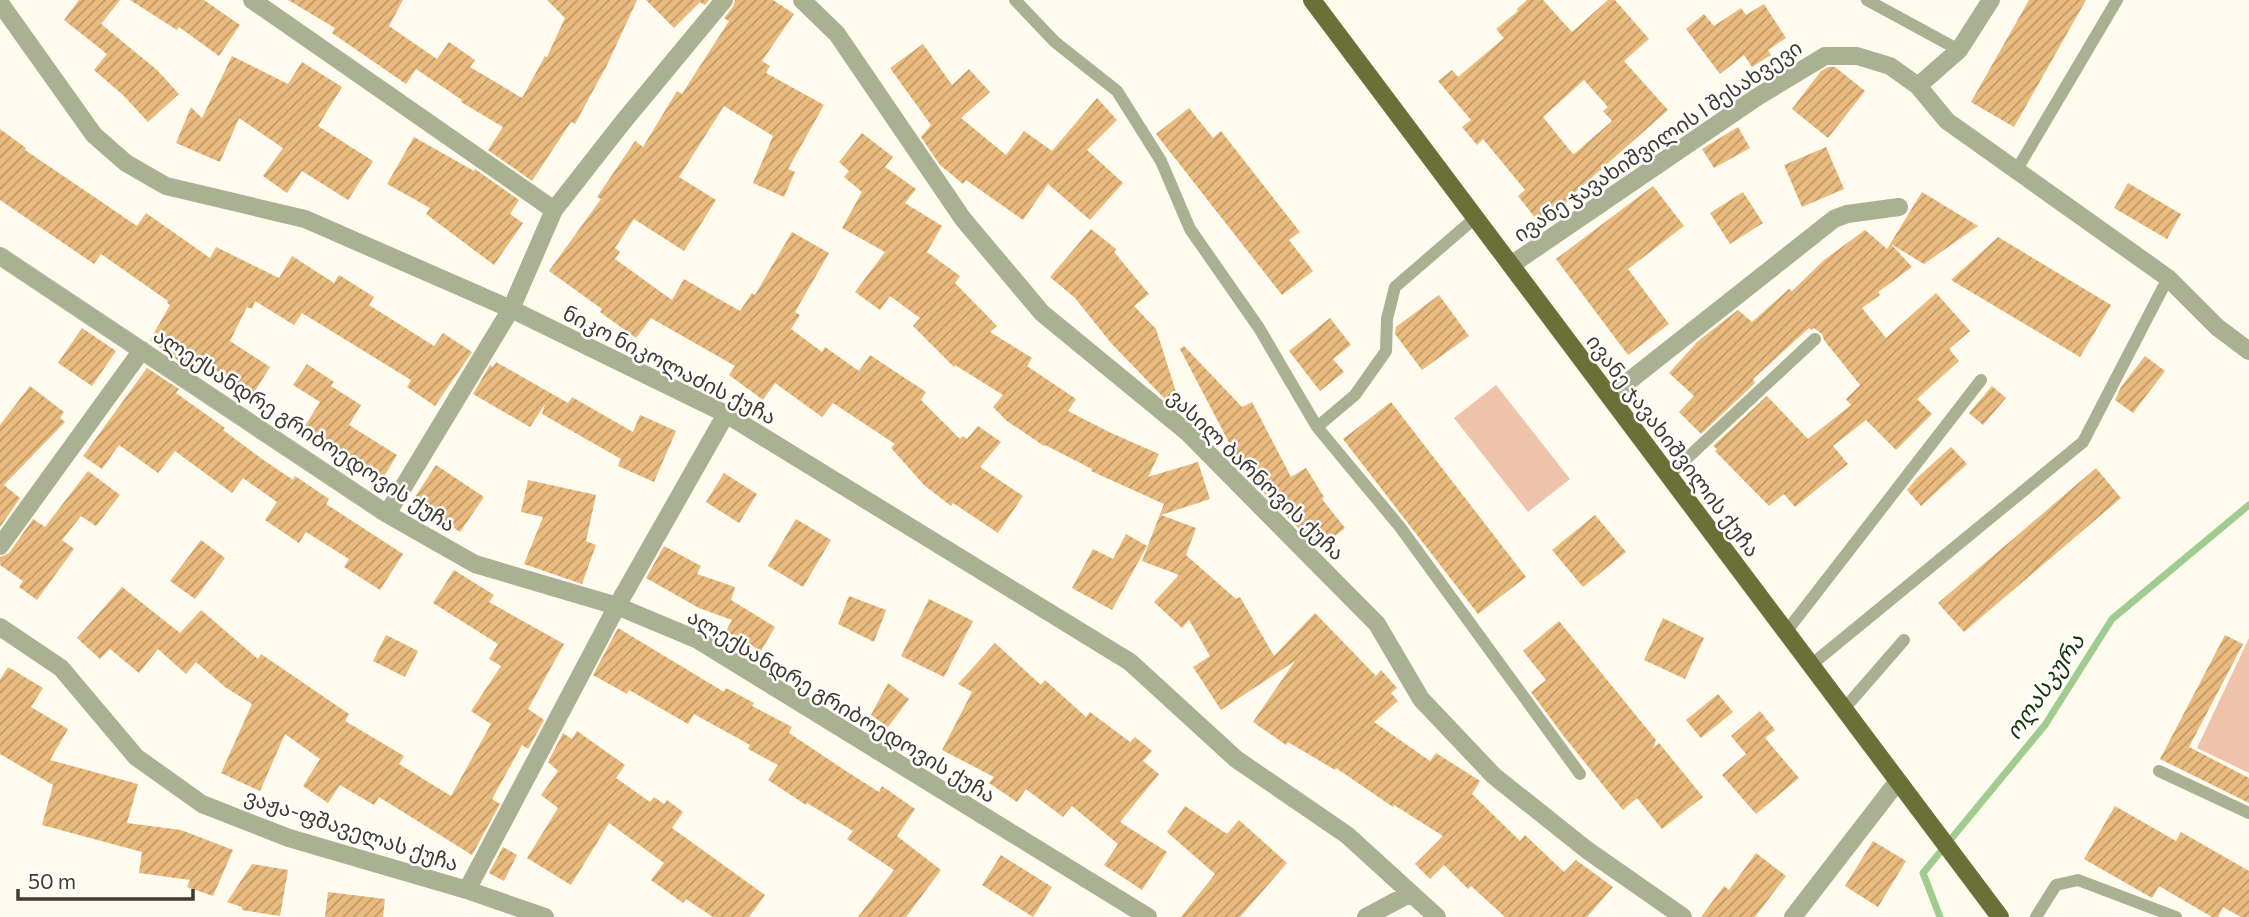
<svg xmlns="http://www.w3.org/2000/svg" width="2249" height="917" font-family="Commissioner,'Noto Sans Georgian',sans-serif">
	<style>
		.grass { fill: #eec3aa }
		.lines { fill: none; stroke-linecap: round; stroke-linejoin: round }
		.stream { stroke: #a1cc8f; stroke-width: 7 }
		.building { fill: url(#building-hatch); fill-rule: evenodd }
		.service { stroke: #aab092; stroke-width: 12 }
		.minor { stroke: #aab092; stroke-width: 18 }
		.primary { stroke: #697038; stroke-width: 18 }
		.labels { text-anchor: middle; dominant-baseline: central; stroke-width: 5; stroke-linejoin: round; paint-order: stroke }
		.street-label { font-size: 21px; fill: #3f3c2f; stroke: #fff }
		.water-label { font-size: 23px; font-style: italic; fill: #173309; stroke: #fff }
	</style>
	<defs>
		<pattern id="building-hatch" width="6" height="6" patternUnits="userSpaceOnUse" patternTransform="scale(1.75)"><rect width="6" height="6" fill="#eabb7f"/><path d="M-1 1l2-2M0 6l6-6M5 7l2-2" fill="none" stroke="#bf9968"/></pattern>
	</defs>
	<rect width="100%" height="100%" fill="#fffbee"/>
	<path class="grass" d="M1496 385 1570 479 1528 512 1454 418Z
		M2249 638V773L2197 748Z"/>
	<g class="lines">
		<path class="stream" d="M1940 917 1923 873 2045 725 2112 619 2249 505"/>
	</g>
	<path class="building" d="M79 0H120L101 24 157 70 179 94 148 122 123 95 94 70 107 54 64 20Z
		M130 0H204L240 25 219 56 179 27 177 30Z
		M288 0H403L389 26 437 59 449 42 475 60 470 67 522 98 545 56 547 57 565 18 547 0H637L607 65 575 124 571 122 532 181 488 150 503 127 461 102 462 100 416 69 406 84 332 33 335 28Z
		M646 0H709L705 5 700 2 674 28Z
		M735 0H773L794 14 762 61 770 66 766 73 824 105 788 169 795 172 784 197 753 183 773 136 724 106 679 177 716 200 684 251 634 219 615 248 620 252 615 259 672 300 684 279 740 311 752 293 755 295 792 232 829 253 795 312 800 315 791 329 822 352 825 347 859 371 870 355 926 392 921 400 960 439 963 436 967 439 978 426 1001 442 980 467 1023 496 998 533 953 503 951 506 924 485 891 448 895 444 833 403 822 417 775 383 763 400 729 375 735 366 651 318 636 338 600 312 602 309 549 271 601 199 597 197 635 141 643 147 677 91 682 94 729 21 724 18 733 7Z
		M1527 0H1543L1572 32 1608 0H1615L1649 39 1624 61 1668 110 1571 196 1572 198 1540 224 1518 196 1525 190 1483 139 1477 145 1462 127 1471 120 1438 81 1452 70 1458 77 1504 38 1496 29 1518 11 1517 9ZM1584 80 1608 107 1603 111 1612 121 1574 154 1572 153 1543 117Z
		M2029 0H2086L2014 127 1971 102Z
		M1764 4 1786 38 1768 50 1771 55 1752 67 1744 55 1720 74 1686 29 1704 14 1714 26 1741 8 1746 15Z
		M923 44 952 85 969 69 990 92 961 118 1006 155 1024 131 1052 151 1097 98 1117 120 1087 150 1123 183 1090 220 1048 184 1023 220 966 180 963 184 940 165 921 137 931 125 890 68Z
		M232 56 288 84 302 62 342 87 318 126 373 161 348 200 302 171 287 193 263 176 283 148 239 118 220 162 176 143 191 107 202 118Z
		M1828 67H1835L1865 91 1828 138 1792 109 1821 71Z
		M1189 108 1213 138 1221 131 1300 232 1289 240 1313 271 1282 295 1156 134Z
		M1738 127 1750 148 1714 168 1702 149Z
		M0 129 26 148 25 150 137 226 146 213 210 258 216 247 279 278 292 256 334 283 339 275 374 297 369 305 434 346 443 333 472 352 435 406 407 387 411 380 302 313 294 325 255 301 252 309 247 307 230 341 270 367 253 394 202 362 199 368 196 366 192 371 150 340 170 305 167 303 168 301 101 254 94 264 0 200Z
		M862 133 893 157 885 167 916 189 905 203 942 226 927 252 960 276 955 283 997 326 990 332 1032 358 1027 366 1076 399 1068 411 1109 432 1159 454 1148 477 1198 462 1210 499 1161 515 1196 528 1186 555 1236 599 1240 597 1274 656 1315 613 1376 676 1381 670 1397 688 1391 693 1398 701 1374 722 1430 761 1436 753 1480 781 1472 794 1520 841 1525 835 1564 872 1576 860 1613 887 1587 917H1505L1471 886 1468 889 1444 865 1430 879 1415 864 1443 836 1394 805 1393 807 1336 768 1335 770 1288 742 1286 745 1253 722 1295 661 1221 710 1193 667 1210 656 1189 620 1182 628 1154 602 1179 575 1142 561 1164 504 1091 471 1092 469 1045 445 1044 446 1007 421 993 407 1003 395 955 365 954 367 913 326 920 318 890 296 880 310 855 292 885 252 842 228 862 192 844 177 849 171 839 162Z
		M414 137 474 171 475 169 519 200 510 214 523 223 494 265 426 214 430 208 387 184Z
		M1826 147 1844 189 1802 207 1784 165Z
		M2128 183 2181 214 2167 239 2114 208Z
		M1653 186 1684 226 1628 269 1669 324 1628 355 1556 259Z
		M1743 192 1763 223 1730 244 1710 213Z
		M1922 192 1978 226 1924 264 1891 244 1912 267 1878 292 1880 295 1862 308 1886 338 1936 293 1970 331 1949 349 1959 361 1917 399 1932 414 1896 450 1866 420 1833 446 1848 464 1795 507 1784 494 1769 506 1715 451 1717 449 1713 446 1767 396 1808 439 1851 405 1846 399 1860 385 1824 340 1822 334 1814 328 1811 330 1809 328 1753 379 1755 383 1701 434 1679 412 1694 396 1669 373 1698 341 1738 310 1752 322 1789 289 1792 291 1824 260 1865 230 1887 249Z
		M1091 229 1116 249 1114 252 1149 294 1134 306 1156 329 1183 414 1165 399 1111 343 1075 298 1050 277Z
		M1998 237 2111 305 2080 357 1951 280Z
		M1439 295 1469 336 1422 370 1395 334 1396 327Z
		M1330 318 1351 345 1333 359 1344 372 1320 391 1289 351Z
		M82 328 116 351 92 386 58 363Z
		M1184 346 1242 407 1252 402 1291 477 1306 468 1324 497 1322 499 1345 528 1319 549 1246 475 1180 349Z
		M2145 356 2165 371 2133 413 2115 400 2121 387Z
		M496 362 568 403 572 397 633 432 640 415 676 431 654 482 618 466 621 459 542 414 545 404 530 427 473 394 490 365 493 367Z
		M307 364 334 382 331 386 361 405 349 425 397 455 380 483 349 464 352 460 303 429 320 402 293 385Z
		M147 368 179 389 176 393 225 428 223 430 262 459 293 480 295 476 329 499 326 504 403 554 380 590 344 567 349 559 306 532 299 543 265 520 277 502 243 478 232 493 175 451 158 473 119 445 102 469 83 456Z
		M30 386 64 412 60 418 65 422 4 485 20 498 0 527V425Z
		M1992 386 2006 398 1983 425 1969 413Z
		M1391 402 1526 577 1478 614 1343 439Z
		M1951 447 1967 464 1921 506 1907 490 1917 478Z
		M436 465 484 497 460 532 413 500Z
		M2096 468 2121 498 1964 632 1938 603Z
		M88 471 120 495 96 526 81 516 62 540 74 549 37 600 19 587 23 581 0 565V557L9 553 33 519 45 527Z
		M724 473 757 494 739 523 706 502Z
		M528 480 596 495 586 541 596 545 582 584 524 564 543 517 521 512Z
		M1595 515 1626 552 1583 587 1552 550Z
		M796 519 831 540 803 587 768 566Z
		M1126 534 1147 546 1112 610 1072 588 1093 549 1113 559Z
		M201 540 225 558 195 599 170 581Z
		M664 546 701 566 697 574 735 587 731 600 775 627 761 651 726 631 732 620 699 608 646 578Z
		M454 570 494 595 489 602 564 644 528 709 544 720 528 749 522 745 492 799 500 804 472 855 379 797 374 805 340 785 328 803 303 786 320 759 285 734 260 791 221 773 252 704 225 687 196 662 186 674 158 649 139 673 110 649 100 659 77 638 122 587 180 633 201 610 258 659 261 654 349 714 345 721 404 756 399 764 451 796 491 724 471 711 501 666 489 659 498 644 433 603Z
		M849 596 886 610 874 642 838 624Z
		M929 599 973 621 944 677 901 656Z
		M1663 618 1704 638 1685 679 1644 660Z
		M1559 621 1656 740 1653 748 1659 743 1703 797 1662 829 1637 798 1623 810 1566 739 1531 692 1546 680 1523 651Z
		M618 628 724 692 726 688 754 703 752 706 792 727 789 733 849 773 879 792 882 786 915 809 897 836 941 870 906 917H858L894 870 847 839 853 831 807 803 806 805 768 780 778 765 748 749 750 745 694 714 688 724 629 690 627 694 593 675Z
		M386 635 418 651 405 677 373 661Z
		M2225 635 2243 644 2189 747 2249 778V803L2160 759Z
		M995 643 1041 685 1045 680 1086 717 1090 712 1130 742 1135 737 1152 751 1143 761 1159 774 1120 822 1167 852 1142 890 1104 865 1118 844 1072 806 1063 817 1026 789 1017 802 989 783 994 777 942 750 972 692 958 684Z
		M8 667 43 688 31 707 68 729 50 760 138 784 127 823 181 830 233 850 213 896 187 887 190 880 139 873 142 852 42 825 53 785 0 754V680Z
		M888 683 909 699 888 727 871 715Z
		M1718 694 1733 712 1701 738 1686 720Z
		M1760 711 1775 730 1765 738 1799 778 1756 814 1722 775 1746 754 1731 736Z
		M577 731 625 765 616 778 650 802 654 797 664 804 667 800 683 812 672 828 765 895 749 917H713L686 899 683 903 651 880 664 863 609 823 571 885 527 858 558 808 541 795 558 771 548 762 563 733 572 739Z
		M1185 806 1227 834 1239 820 1287 863 1240 917H1181L1215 874 1167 832Z
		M2115 806 2176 841 2181 832 2249 871V917H2241L2223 907 2218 917H2212L2159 886 2152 898 2084 859Z
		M1873 841 1906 861 1878 907 1845 886Z
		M503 847 517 855 504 881 489 873Z
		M1756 853 1786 876 1755 917H1701L1724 886 1729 890Z
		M1001 855 1052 887 1033 917 982 885Z
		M252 864 288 870 280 916 242 910V907L227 902Z
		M328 892 385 899 383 917H325Z"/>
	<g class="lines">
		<path class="service" d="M1015 0 1055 42 1117 91 1161 161 1190 229 1259 328 1317 427 1355 395 1386 351 1387 319 1395 287 1475 218
			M1867 0 1959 50
			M2016 171 2117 0
			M1317 427 1400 527 1580 774
			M1669 475 1815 339
			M1786 632 1981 380
			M1811 665 2083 442 2168 278
			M1844 709 1904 640
			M2159 771 2249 813
			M2036 917 2056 885 2078 880 2176 917"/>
		<path class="minor" d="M252 0 554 210
			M802 0 837 34 963 219 1042 313 1187 432 1377 624 1421 699 1494 776 1587 850 1683 917
			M0 3 94 135 126 163 166 186 305 219 511 309 726 414 1130 662 1236 759 1347 835 1437 917
			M1918 86 1947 121 2168 278 2217 327 2249 351
			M0 256 387 514 475 564 617 606 698 640 1148 917
			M1511 265 1757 97 1825 56H1857L1890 66 1918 86 1959 50 1991 0
			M1610 396 1834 219 1847 214 1899 207
			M387 514 511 309 554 210 623 122 724 0
			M0 546 142 350
			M0 627 61 668 136 757 202 804 289 838 467 890 545 917
			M467 890 617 606 726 414
			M1366 917 1411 893
			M1793 917 1898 781"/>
		<path class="primary" d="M1312 0 2000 917"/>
	</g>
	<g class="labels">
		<g class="street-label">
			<text transform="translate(1657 140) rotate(-34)">ივანე ჯავახიშვილის I შესახვევი</text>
			<text transform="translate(670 364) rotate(27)">ნიკო ნიკოლაძის ქუჩა</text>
			<text transform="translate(305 429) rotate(33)">ალექსანდრე გრიბოედოვის ქუჩა</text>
			<text transform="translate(1674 445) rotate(53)">ივანე ჯავახიშვილის ქუჩა</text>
			<text transform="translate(1257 474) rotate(44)">ვასილ ბარნოვის ქუჩა</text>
			<text transform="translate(842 705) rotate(31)">ალექსანდრე გრიბოედოვის ქუჩა</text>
			<text transform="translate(352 829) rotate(18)">ვაჟა-ფშაველას ქუჩა</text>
		</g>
		<g class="water-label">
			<text transform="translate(2044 686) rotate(-56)">ოღასკურა</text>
		</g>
	</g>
	<path d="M18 889v10h175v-10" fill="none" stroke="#3f3c2f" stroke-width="3.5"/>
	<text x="28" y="889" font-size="21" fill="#3f3c2f" stroke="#ffffff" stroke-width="5" paint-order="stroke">50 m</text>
</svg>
